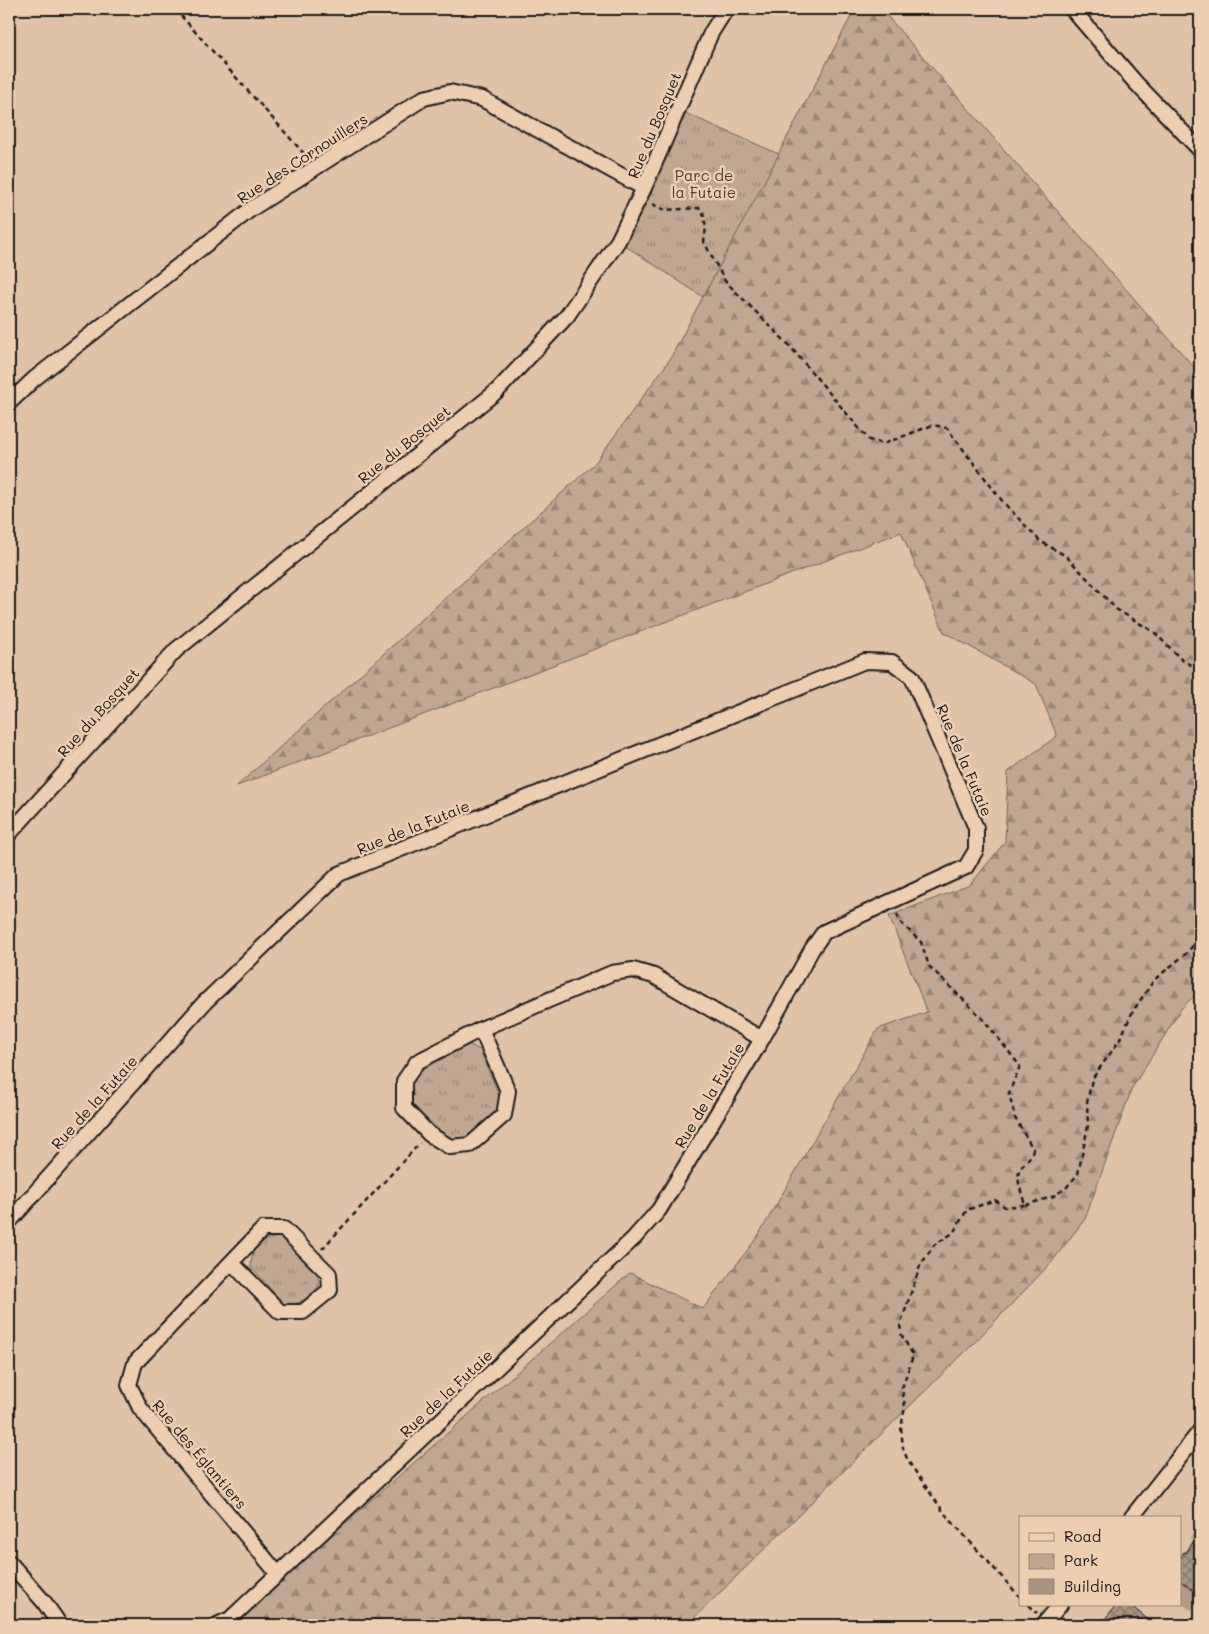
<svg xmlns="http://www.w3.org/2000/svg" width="1209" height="1634" font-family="Mali,sans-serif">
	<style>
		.forest { fill: url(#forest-firs); stroke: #6e6257 }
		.park { fill: url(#park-tufts); stroke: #6e6257 }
		.shadow { fill: #0003 }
		.building { fill: url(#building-cross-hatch); stroke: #1c1c1c }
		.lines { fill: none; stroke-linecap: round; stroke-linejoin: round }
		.minor-casing { stroke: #1c1c1c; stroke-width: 18 }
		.path { stroke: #1c1c1c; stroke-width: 2.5; stroke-dasharray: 5 4; stroke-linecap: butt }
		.minor { stroke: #ecceb2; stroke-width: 14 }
		.labels { text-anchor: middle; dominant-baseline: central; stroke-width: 5; stroke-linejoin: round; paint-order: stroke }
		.street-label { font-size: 15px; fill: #1c1c1c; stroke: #ecceb2 }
		.park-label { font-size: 15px; fill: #453f3a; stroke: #ecceb2 }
	</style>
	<defs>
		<pattern id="forest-firs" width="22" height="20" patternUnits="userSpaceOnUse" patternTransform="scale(1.25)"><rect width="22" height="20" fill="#bfa792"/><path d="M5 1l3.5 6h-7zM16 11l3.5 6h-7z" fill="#9a8776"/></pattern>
		<pattern id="park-tufts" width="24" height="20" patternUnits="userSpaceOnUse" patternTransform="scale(1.25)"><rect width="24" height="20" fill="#bfa792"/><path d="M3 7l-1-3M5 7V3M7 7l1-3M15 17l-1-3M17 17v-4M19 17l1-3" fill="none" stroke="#9a8776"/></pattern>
		<pattern id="building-cross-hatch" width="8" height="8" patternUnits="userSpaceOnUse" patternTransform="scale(1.25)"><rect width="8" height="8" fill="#a89482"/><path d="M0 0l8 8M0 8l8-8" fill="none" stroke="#88786a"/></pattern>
	</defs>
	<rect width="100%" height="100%" fill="#dfc3a9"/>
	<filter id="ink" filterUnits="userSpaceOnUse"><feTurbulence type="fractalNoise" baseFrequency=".02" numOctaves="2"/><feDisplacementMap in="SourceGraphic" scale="10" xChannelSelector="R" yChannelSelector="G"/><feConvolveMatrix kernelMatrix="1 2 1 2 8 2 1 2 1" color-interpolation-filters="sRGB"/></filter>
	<g filter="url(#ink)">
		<path class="forest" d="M855 9H881L1200 374V990L1181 1009 1132 1088 1085 1219 1051 1263 974 1343 687 1625H229L630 1273 703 1309 758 1236 878 1029 927 1012 889 916 970 885 1005 842 1008 772 1057 736 1036 684 944 632 901 532 237 786 595 463 670 359Z"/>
		<path class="park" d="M678 110 779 154 703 297 618 241Z
			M467 1043 480 1050 501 1100 499 1113 469 1138 450 1140 411 1106 410 1082 420 1068Z
			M279 1237 318 1271 319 1286C308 1298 301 1305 285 1305L251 1267C252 1246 259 1240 279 1237Z"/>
		<path class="shadow" d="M1200 1522V1601L1191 1610 1180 1603V1557L1193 1539 1190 1538Z
			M1117 1605H1128L1152 1625H1099Z"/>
		<path class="building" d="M1200 1532V1595L1180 1581V1558L1184 1552 1186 1553Z
			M1116 1605H1130L1155 1625H1100Z"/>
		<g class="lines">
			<g class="minor-casing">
				<path id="minor" d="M1072 9 1135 82 1200 150
					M9 403 34 379 251 209 424 98 450 92 482 99 644 188
					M9 834 176 650 497 391 567 316 618 241 644 188 711 33 726 9
					M481 1029 508 1091 504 1115 470 1145 450 1147 429 1134 404 1108V1081L417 1062 481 1029 612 973 633 970 654 976 762 1039
					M9 1222 205 1002 339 874 865 661 892 662 912 677 976 828V850L966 867 824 932 812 949 762 1039 659 1210 634 1238 278 1574 230 1619 217 1625
					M232 1263 280 1312H303L330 1290 329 1274 284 1229H263L135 1363 129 1385 140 1408 278 1574
					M1131 1518 1200 1431
					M9 1562 44 1602 60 1625
					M1043 1625 1060 1605"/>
			</g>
			<path class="path" d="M175 9 307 157
				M652 204 665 210 699 208 703 212 706 227 704 242 725 281 789 345 869 440 883 444 933 425 947 428 1003 502 1040 541 1066 556 1116 609 1154 632 1182 660 1191 665 1200 667
				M897 914 900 922 921 942 929 966 984 1020 1020 1066 1009 1093 1015 1118 1033 1149C1031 1159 1025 1162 1020 1169 1015 1179 1023 1196 1025 1205L1005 1207 995 1200 967 1210 953 1233 934 1245 920 1266 900 1326 902 1336 912 1353V1359L902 1388 905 1407 901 1428 903 1448 908 1461 945 1514 1020 1597
				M1025 1205 1052 1197 1066 1188 1078 1174 1088 1126 1087 1103 1092 1079 1119 1041 1133 1011 1154 980 1188 952 1200 936
				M322 1249 420 1143
				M1199 1490 1200 1492
				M1180 1557H1181
				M1029 1605 1037 1613"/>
			<use href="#minor" class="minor"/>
		</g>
	</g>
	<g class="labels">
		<g class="street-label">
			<text transform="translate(654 125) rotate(-67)">Rue du Bosquet</text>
			<text transform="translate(302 158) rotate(-33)">Rue des Cornouillers</text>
			<text transform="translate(404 444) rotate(-39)">Rue du Bosquet</text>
			<text transform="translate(98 712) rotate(-48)">Rue du Bosquet</text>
			<text transform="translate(965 760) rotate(67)">Rue de la Futaie</text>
			<text transform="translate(413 827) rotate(-22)">Rue de la Futaie</text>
			<text transform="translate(709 1095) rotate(-59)">Rue de la Futaie</text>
			<text transform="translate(94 1102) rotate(-48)">Rue de la Futaie</text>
			<text transform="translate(446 1393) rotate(-43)">Rue de la Futaie</text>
			<text transform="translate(200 1454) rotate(50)">Rue des Églantiers</text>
		</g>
		<g class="park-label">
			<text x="704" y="175">Parc de<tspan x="704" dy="17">la Futaie</tspan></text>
		</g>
	</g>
	<rect width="1209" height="1634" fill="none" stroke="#ecceb2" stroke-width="30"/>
	<rect x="15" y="15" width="1179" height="1604" fill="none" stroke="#1c1c1c" stroke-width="2" filter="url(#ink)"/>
	<rect x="1019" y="1516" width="162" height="90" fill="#ecceb2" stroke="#998776"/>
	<rect x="1029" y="1533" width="25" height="8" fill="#ecceb2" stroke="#998776"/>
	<text x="1064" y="1542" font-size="15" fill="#1c1c1c">Road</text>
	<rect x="1029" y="1554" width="25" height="15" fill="url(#park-tufts)" stroke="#998776"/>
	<text x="1064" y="1566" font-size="15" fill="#1c1c1c">Park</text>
	<rect x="1029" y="1579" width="25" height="15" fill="#a89482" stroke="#998776"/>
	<text x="1064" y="1592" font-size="15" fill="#1c1c1c">Building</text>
</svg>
